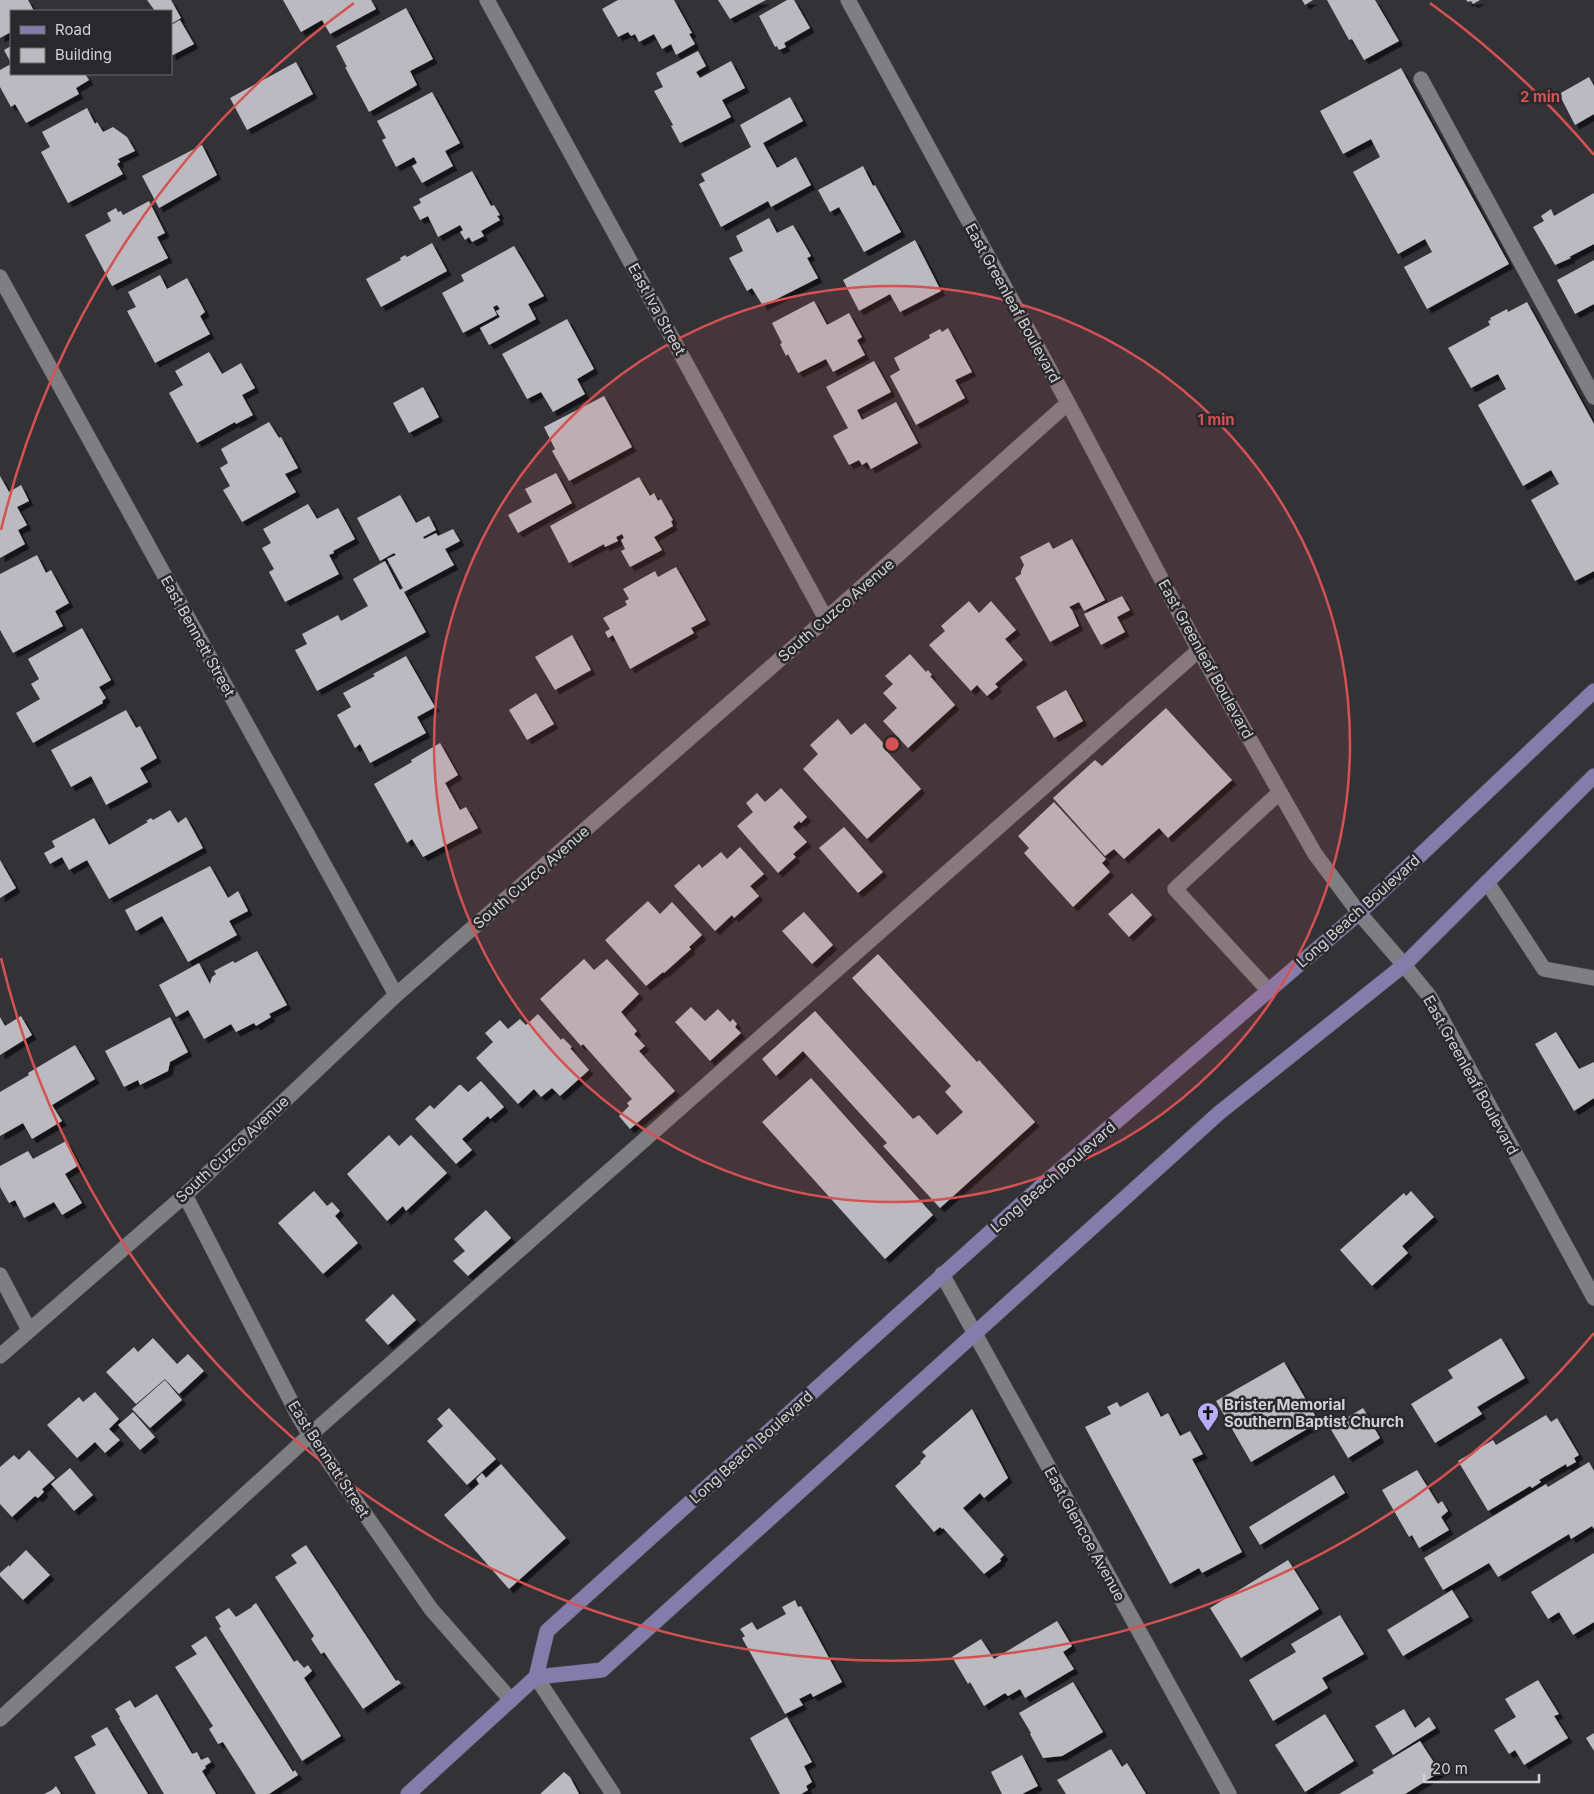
<svg xmlns="http://www.w3.org/2000/svg" width="1594" height="1794" font-family="Inter,sans-serif">
	<style>
		.building { fill: #bbbac0; filter: url(#shadow) }
		.lines { fill: none; stroke-linecap: round; stroke-linejoin: round }
		.minor-casing { stroke: #4e4e51; stroke-width: 16 }
		.major-casing { stroke: #4e4e51; stroke-width: 16 }
		.minor { stroke: #7f7e83; stroke-width: 15 }
		.major { stroke: #847cab; stroke-width: 15 }
		.ring { fill: none; stroke: #d55253; stroke-width: 2.5 }
		.labels { text-anchor: middle; dominant-baseline: central; stroke-width: 5; stroke-linejoin: round; paint-order: stroke }
		.street-label { font-size: 15px; fill: #d2d2d5; stroke: #29282c }
		.poi-label { font-size: 15px; font-weight: bold; fill: #d2d2d5; stroke: #29282c; text-anchor: start }
		.centre { fill: #d55253; stroke: #29282c; stroke-width: 2.5 }
		.ring-label { font-size: 15px; text-anchor: middle; font-weight: bold; fill: #d55253; stroke: #29282c; stroke-width: 5; stroke-linejoin: round; paint-order: stroke }
	</style>
	<defs>
		<filter id="shadow"><feDropShadow dx="4.5" dy="4.5" stdDeviation="0" flood-color="#0009"/></filter>
	</defs>
	<rect width="100%" height="100%" fill="#333237"/>
	<path class="building" d="M0 0H28L34 11H11V32L0 38Z
		M147 0H171L181 18 171 24V11H155Z
		M283 0H371L376 9 330 34 322 20 301 32Z
		M618 0H674L692 33 689 34 695 44 676 55 671 44 662 49 654 34 639 42 635 34 631 36 628 32 618 37 602 9Z
		M718 0H766L730 19Z
		M787 0H794L810 28 784 43 786 47 779 50 777 46 775 47 759 16Z
		M1302 0H1313L1305 5Z
		M1327 0H1375L1399 41 1364 60 1352 39 1349 40Z
		M1466 0H1480L1473 4 1471 1 1468 2Z
		M406 8 433 59 410 71 417 85 369 112 345 67H347L336 46Z
		M180 20 194 44 171 56V25Z
		M11 46V63L4 50Z
		M698 51 706 66 696 72 700 78 731 61 745 88 722 100 731 117 680 143 671 126 673 125 654 91 663 87 656 73Z
		M296 62 313 94 247 130 230 98Z
		M11 64V74H85L89 80 76 88 79 94 26 123 15 104 11 107 0 87V70Z
		M1401 68 1509 264 1427 309 1404 267 1432 252 1425 239 1398 254 1353 172 1380 157 1371 139 1343 154 1320 111Z
		M1589 77 1594 86V114L1575 125 1559 94Z
		M432 92 460 143 445 151 453 166 422 183 412 166 417 163 414 157 396 167 382 140 386 138 377 121Z
		M790 97 803 121 763 143 777 168 796 157 811 185 771 207 768 201 721 227 699 184 705 181 701 174 751 147 740 125Z
		M87 108 95 124 97 122 103 132 113 127 127 137 135 151 118 159 120 162 117 164 123 174 68 203 41 152 50 147 42 132Z
		M202 145 217 175 159 208 142 176Z
		M863 166 873 186 875 185 901 232 864 252 839 207 830 212 818 190Z
		M472 171 491 206 494 205 500 215 497 216 500 220 481 231 484 236 472 242 469 237 465 240 460 232 463 230 460 225 438 237 428 216 420 220 413 207 421 203 419 199Z
		M1594 193V244L1569 257 1571 258 1555 265 1533 227 1544 221 1541 216 1551 209 1554 216Z
		M149 201 165 233 157 237 168 258 112 286 85 235 111 221 107 213 116 208 118 212 121 211 123 215Z
		M769 218 777 233 793 225 811 256 807 258 818 278 763 306 752 288 747 291 729 258 743 251 736 236Z
		M915 240 941 291 900 312 890 294 859 311 843 280Z
		M432 243 447 271 381 307 366 279 401 260 400 258 405 255 407 257Z
		M514 246 544 296 528 304 536 319 489 345 480 328 500 317 496 311 500 309 497 305 493 307 497 315 463 333 442 293 464 281 461 275Z
		M1594 260V304L1575 314 1557 280Z
		M160 275 167 289 187 278 205 312 200 316 210 334 155 363 127 311 136 307 128 292Z
		M814 301 827 325 849 313 862 337 857 340 865 355 833 372 826 359 798 373 788 354 786 356 780 344 782 343 772 323Z
		M1527 302 1594 424V571L1575 581 1531 500 1559 484 1551 470 1523 486 1478 405 1506 389 1498 374 1471 388 1448 348 1490 325 1488 321 1491 320 1490 318 1507 309 1508 312Z
		M567 319 594 369 577 379 585 394 553 412 541 392 527 399 502 354Z
		M948 328 972 372 955 380 965 398 916 425 890 376 900 370 894 358 930 338 929 335 940 329 942 332Z
		M209 352 222 374 241 363 255 388 242 395 253 415 236 424 235 422 197 443 169 393 183 385 175 371Z
		M874 361 891 392 857 410 862 420 896 402 918 443 871 469 867 462 862 465 859 460 849 465 833 436 848 428 826 387Z
		M423 387 439 417 409 433 393 403Z
		M604 396 632 447 569 481 552 451 555 449 544 427Z
		M269 422 279 438 281 437 298 468 285 474 296 492 242 522 223 490 230 486 220 468 228 463 221 449Z
		M556 473 572 503 518 533 508 515 532 502 525 489Z
		M0 476 9 492 21 485 29 501 17 507 27 525 18 530 25 544 0 558Z
		M639 477 650 496 654 493 658 501 661 499 673 520 671 521 673 526 654 537 662 550 630 567 621 551 625 549 621 540 624 538 622 534 616 537 618 541 605 547 604 544 569 563 550 526Z
		M400 495 416 523 429 516 436 530 423 537 424 539 436 533 438 536 453 529 460 541 445 549 454 565 404 592 426 632 317 691 295 650 307 644 302 634 338 615 341 621 368 606 353 579 385 561 400 590 403 588 387 559 396 555 394 553 380 561 357 518Z
		M308 504 317 519 338 508 355 539 333 551 334 553 329 555 339 574 285 602 269 572 274 569 262 548 271 543 263 529Z
		M1072 539 1105 600 1084 611 1079 602 1069 607 1072 610 1079 626 1050 642 1015 578 1021 574V571L1024 565 1020 557 1049 542 1053 549Z
		M37 555 46 573 51 570 69 603 55 611 63 626 13 653 0 630V574Z
		M676 567 706 620 691 628 694 633 630 669 613 635 608 638 605 632 610 629 603 618 627 605 625 601 629 599 623 589 655 571 658 577Z
		M1122 596 1130 610 1117 617 1125 632 1101 645 1084 614Z
		M969 601 979 613 991 601 1016 630 1005 639 1023 660 995 684 998 687 987 696 977 685 971 691 929 645 945 631 941 626Z
		M82 628 111 680 99 687 106 698 102 701 103 703 33 743 16 713 40 699 31 684 39 679 28 659Z
		M572 635 591 670 555 690 535 657Z
		M910 654 926 672 928 670 932 675 930 676 955 705 908 748 883 721 897 708 883 693 893 684 885 676Z
		M406 656 435 707 417 717 426 733 370 763 360 744 355 748 337 715 351 707 343 693 375 676 373 674Z
		M1066 690 1083 721 1054 738 1036 707Z
		M536 693 554 724 527 740 509 710Z
		M1166 708 1232 780 1168 838 1159 828 1124 859 1114 849 1105 856 1053 798 1095 760 1102 766Z
		M126 710 136 728 140 726 157 758 140 768 148 782 106 805 91 776 71 787 51 750Z
		M838 719 851 735 865 723 884 744 882 746 921 789 867 839 803 769 818 754 810 745Z
		M440 743 458 775 445 783 460 810 466 807 478 828 423 857 412 839 407 843 374 784 412 762 411 760Z
		M781 788 807 817 801 823 799 821 793 827 807 842 793 854 796 857 778 873 737 826 753 812 746 803 757 793 765 802Z
		M1054 802 1106 859 1102 863 1110 872 1073 907 1024 853 1029 848 1018 836Z
		M170 810 178 823 186 817 203 848 109 899 87 860 69 870 62 857 50 864 44 853 55 847 52 841 94 818 109 845 148 822 146 821 151 818 153 820Z
		M844 827 883 872 858 893 819 848Z
		M740 847 764 874 750 886 759 896 734 918 732 915 715 931 674 886 699 864 702 868 721 852 727 859Z
		M0 860 16 888 0 898Z
		M210 866 228 898 238 891 248 911 229 921 237 935 188 962 162 916 136 931 125 910Z
		M1132 893 1152 915 1129 937 1108 914Z
		M648 901 660 914 672 902 702 935 689 947 691 949 664 973 663 972 646 986 605 940Z
		M804 912 833 945 812 964 782 931Z
		M257 951 287 1005 269 1014 271 1017 256 1026 254 1023 236 1032 231 1024 204 1039 188 1010 176 1017 159 985 199 963 210 984 212 977 216 974 214 971 233 961 235 963Z
		M878 954 977 1062 979 1060 1035 1122 940 1208 883 1146 887 1143 803 1051 776 1076 762 1059 815 1011 913 1119 919 1115 937 1135 963 1112 945 1092 951 1086 852 978Z
		M584 959 594 970 607 959 639 994 621 1012 637 1031 634 1034 645 1046 639 1051 675 1091 630 1129 619 1116 629 1106 627 1103 632 1099 583 1044 581 1046 540 999Z
		M691 1007 705 1021 718 1009 730 1022 733 1019 737 1024 735 1027 741 1033 710 1061 675 1022Z
		M538 1014 561 1040 563 1038 572 1047 570 1048 589 1070 560 1096 552 1088 541 1097 534 1089 518 1104 476 1058 493 1042 485 1033 500 1020 508 1029 520 1019 526 1025Z
		M21 1016 32 1035 0 1055V1017L5 1026Z
		M170 1017 188 1052 170 1062 168 1071 140 1085 138 1080 124 1087 105 1051Z
		M1556 1032 1579 1069 1594 1062V1098L1574 1111 1535 1044Z
		M75 1045 95 1079 52 1105 62 1121 32 1139 23 1123 0 1136V1092L29 1075 28 1073Z
		M811 1078 933 1215 885 1259 762 1122Z
		M481 1081 504 1107 490 1119 488 1116 462 1139 472 1150 456 1164 415 1119 430 1105 434 1109 459 1085H461L468 1092Z
		M389 1135 399 1146 411 1135 447 1173 406 1211 403 1206 387 1221 347 1174Z
		M66 1141 79 1165 65 1174 82 1203 62 1215 54 1202 24 1218 15 1200 9 1203 0 1187V1166L28 1151 33 1159Z
		M314 1191 327 1206 332 1202 340 1211 335 1216 358 1243 323 1274 278 1223Z
		M1411 1191 1434 1217 1402 1246 1408 1253 1372 1286 1340 1250 1404 1193 1406 1196Z
		M486 1210 511 1238 468 1276 453 1261 465 1251 454 1239Z
		M393 1294 416 1320 388 1345 365 1320Z
		M153 1338 177 1364 188 1354 204 1371 179 1394 165 1379 136 1404 106 1372 134 1347 138 1352Z
		M1501 1338 1525 1378 1477 1407 1482 1414 1435 1443 1411 1404 1453 1378 1448 1370Z
		M1284 1362 1319 1422 1251 1462 1216 1401Z
		M165 1380 182 1400 150 1428 132 1409Z
		M95 1392 119 1419 109 1429 120 1440 105 1453 95 1442 77 1458 47 1425 79 1397 83 1402Z
		M1148 1392 1161 1417 1168 1413 1180 1436 1190 1431 1203 1454 1192 1459 1242 1552 1202 1573 1199 1568 1170 1584 1085 1427 1111 1414 1107 1407 1117 1402 1120 1407Z
		M449 1408 496 1459 467 1485 427 1441 443 1426 437 1419Z
		M1363 1408 1380 1438 1348 1458 1330 1428Z
		M972 1409 1008 1478 984 1498 980 1493 963 1508 1004 1555 1000 1559 1001 1561 984 1574 943 1528 942 1529 940 1527 934 1532 895 1486 921 1463 920 1462 926 1456 922 1452Z
		M133 1412 155 1437 140 1450 118 1425Z
		M1546 1415 1551 1422 1557 1418 1579 1455 1574 1458 1576 1462 1567 1467 1566 1464 1539 1480 1541 1482 1532 1488 1530 1486 1488 1511 1458 1461 1493 1440 1496 1445Z
		M29 1450 55 1478 42 1489 44 1492 38 1498 35 1496 12 1517 0 1504V1467L14 1455 19 1460Z
		M1589 1462 1594 1471V1529L1592 1526 1571 1539 1569 1534 1498 1577 1489 1563 1443 1590 1424 1558 1546 1484 1548 1487Z
		M501 1464 566 1538 509 1589 444 1515 479 1484 476 1479 482 1473 486 1478Z
		M70 1468 93 1495 74 1511 51 1484Z
		M1417 1470 1438 1504 1442 1501 1448 1511 1441 1517 1449 1530 1419 1548 1412 1535 1409 1537 1382 1490Z
		M1334 1475 1345 1493 1260 1545 1249 1527Z
		M306 1545 396 1681 398 1680 401 1683 363 1709 324 1652 321 1654 311 1639 314 1636 275 1577 297 1563 291 1555Z
		M26 1550 50 1575 23 1600 0 1576V1573L9 1565V1567Z
		M1594 1553V1622L1573 1635 1559 1612 1548 1619 1531 1592Z
		M1288 1560 1319 1609 1241 1658 1210 1608Z
		M1452 1590 1469 1617 1403 1656 1387 1630Z
		M795 1600 798 1607 801 1606 842 1682 813 1697 811 1693 799 1699 803 1705 785 1714 742 1638 745 1636 740 1629 752 1622 757 1630 786 1614 782 1607Z
		M256 1603 294 1662 297 1660 304 1668 308 1665 312 1671 304 1678 341 1736 302 1761 219 1628 221 1627 215 1617 229 1608 236 1617 252 1607V1606Z
		M1340 1615 1364 1654 1322 1678 1328 1688 1273 1721 1249 1680 1296 1652 1291 1644Z
		M1057 1621 1072 1646 1063 1652 1074 1669 1025 1698 1020 1689 1008 1696 1005 1693 984 1706 970 1682 968 1684 952 1657 981 1639 994 1659Z
		M206 1636 293 1772 295 1770 298 1775 269 1794H256L223 1742 218 1744 209 1729 213 1726 175 1667 197 1654 191 1646Z
		M1538 1680 1559 1714 1554 1716 1568 1738 1524 1765 1515 1750 1509 1754 1494 1730 1516 1717 1505 1699Z
		M1073 1682 1103 1732 1062 1756 1043 1758 1030 1734 1031 1733 1019 1713Z
		M157 1694 192 1754 197 1752 201 1760 208 1757 211 1762 205 1766 206 1768 202 1771 216 1794H164L119 1718 120 1717 115 1709 130 1700 135 1708Z
		M1404 1709 1415 1728 1429 1717 1436 1728 1393 1755 1375 1726Z
		M1325 1714 1354 1761 1305 1792 1275 1745Z
		M787 1717 812 1762 804 1766 812 1782 806 1786 808 1790 801 1794H780L750 1738Z
		M107 1727 148 1794H96L74 1757 96 1745 91 1736Z
		M1594 1733V1751L1586 1738Z
		M1420 1741 1440 1772 1405 1794H1339L1374 1773 1372 1770Z
		M1111 1749 1122 1767 1127 1763 1146 1794H1066L1057 1780Z
		M1022 1755 1038 1786 1022 1794H1002L991 1772Z
		M564 1772 570 1777 579 1794H540Z
		M56 1786 61 1794H44L52 1790Z"/>
	<g class="lines">
		<g class="minor-casing">
			<path id="minor" d="M487 0 826 619
				M848 0 1068 403 1199 650 1315 854 1359 913 1404 965 1430 997 1594 1298
				M1421 79 1594 397
				M0 277 396 995
				M1487 882 1544 969 1594 978
				M1269 991 1175 889 1280 792
				M185 1195 299 1417 310 1435 431 1609 511 1700
				M942 1274 1229 1794
				M0 1275 29 1330
				M0 1356 185 1195 396 995 826 619 1068 403
				M536 1677 613 1794
				M0 1719 310 1435 1199 650"/>
		</g>
		<g class="major-casing">
			<path id="major" d="M536 1677 602 1670 1219 1113 1404 965 1594 776
				M408 1794 536 1677 547 1631 1047 1181 1359 913 1594 691"/>
		</g>
		<use href="#minor" class="minor"/>
		<use href="#major" class="major"/>
	</g>
	<circle cx="892" cy="744" r="458" fill="#d55253" fill-opacity=".12"/>
	<g class="ring">
		<circle cx="892" cy="744" r="458"/>
		<path d="M1594 1333A916 916 0 0 1 1 958M1 530A916 916 0 0 1 354 3M1430 3A916 916 0 0 1 1594 155"/>
	</g>
	<defs>
		<g id="church-pin" transform="scale(1.125)"><path d="M0 17L-7.5 6A9.5 9.5 0 1 1 7.5 6Z" fill="#b6acf8" stroke="#29282c"/><path d="M-1.2-6h2.4v3.5h3.3v2.4h-3.3V6h-2.4V-.1h-3.3v-2.4h3.3Z" fill="#111"/></g>
	</defs>
	<g fill-rule="evenodd">
		<use href="#church-pin" x="1208" y="1413"/>
	</g>
	<g class="labels">
		<g class="street-label">
			<text transform="translate(1013 303) rotate(61)">East Greenleaf Boulevard</text>
			<text transform="translate(657 309) rotate(61)">East Iva Street</text>
			<text transform="translate(836 610) rotate(-41)">South Cuzco Avenue</text>
			<text transform="translate(198 636) rotate(61)">East Bennett Street</text>
			<text transform="translate(1206 659) rotate(61)">East Greenleaf Boulevard</text>
			<text transform="translate(531 877) rotate(-41)">South Cuzco Avenue</text>
			<text transform="translate(1358 911) rotate(-42)">Long Beach Boulevard</text>
			<text transform="translate(1471 1075) rotate(61)">East Greenleaf Boulevard</text>
			<text transform="translate(232 1149) rotate(-43)">South Cuzco Avenue</text>
			<text transform="translate(1053 1177) rotate(-41)">Long Beach Boulevard</text>
			<text transform="translate(751 1447) rotate(-42)">Long Beach Boulevard</text>
			<text transform="translate(329 1459) rotate(57)">East Bennett Street</text>
			<text transform="translate(1085 1534) rotate(61)">East Glencoe Avenue</text>
		</g>
		<g class="poi-label">
			<text x="1224" y="1404">Brister Memorial<tspan x="1224" dy="17">Southern Baptist Church</tspan></text>
		</g>
	</g>
	<circle cx="892" cy="744" r="8" class="centre"/>
	<g class="ring-label">
		<text x="1540" y="102">2 min</text>
		<text x="1216" y="425">1 min</text>
	</g>
	<rect x="10" y="10" width="162" height="65" fill="#29282c" stroke="#6d6c70"/>
	<rect x="20" y="26" width="25" height="8" fill="#847cab" stroke="#6d6c70"/>
	<text x="55" y="35" font-size="15" fill="#d2d2d5">Road</text>
	<rect x="20" y="48" width="25" height="15" fill="#bbbac0" stroke="#6d6c70"/>
	<text x="55" y="60" font-size="15" fill="#d2d2d5">Building</text>
	<path d="M1424 1774v8h115v-8" fill="none" stroke="#d2d2d5" stroke-width="2.5"/>
	<text x="1432" y="1774" font-size="15" fill="#d2d2d5" stroke="#29282c" stroke-width="4" paint-order="stroke">20 m</text>
</svg>
